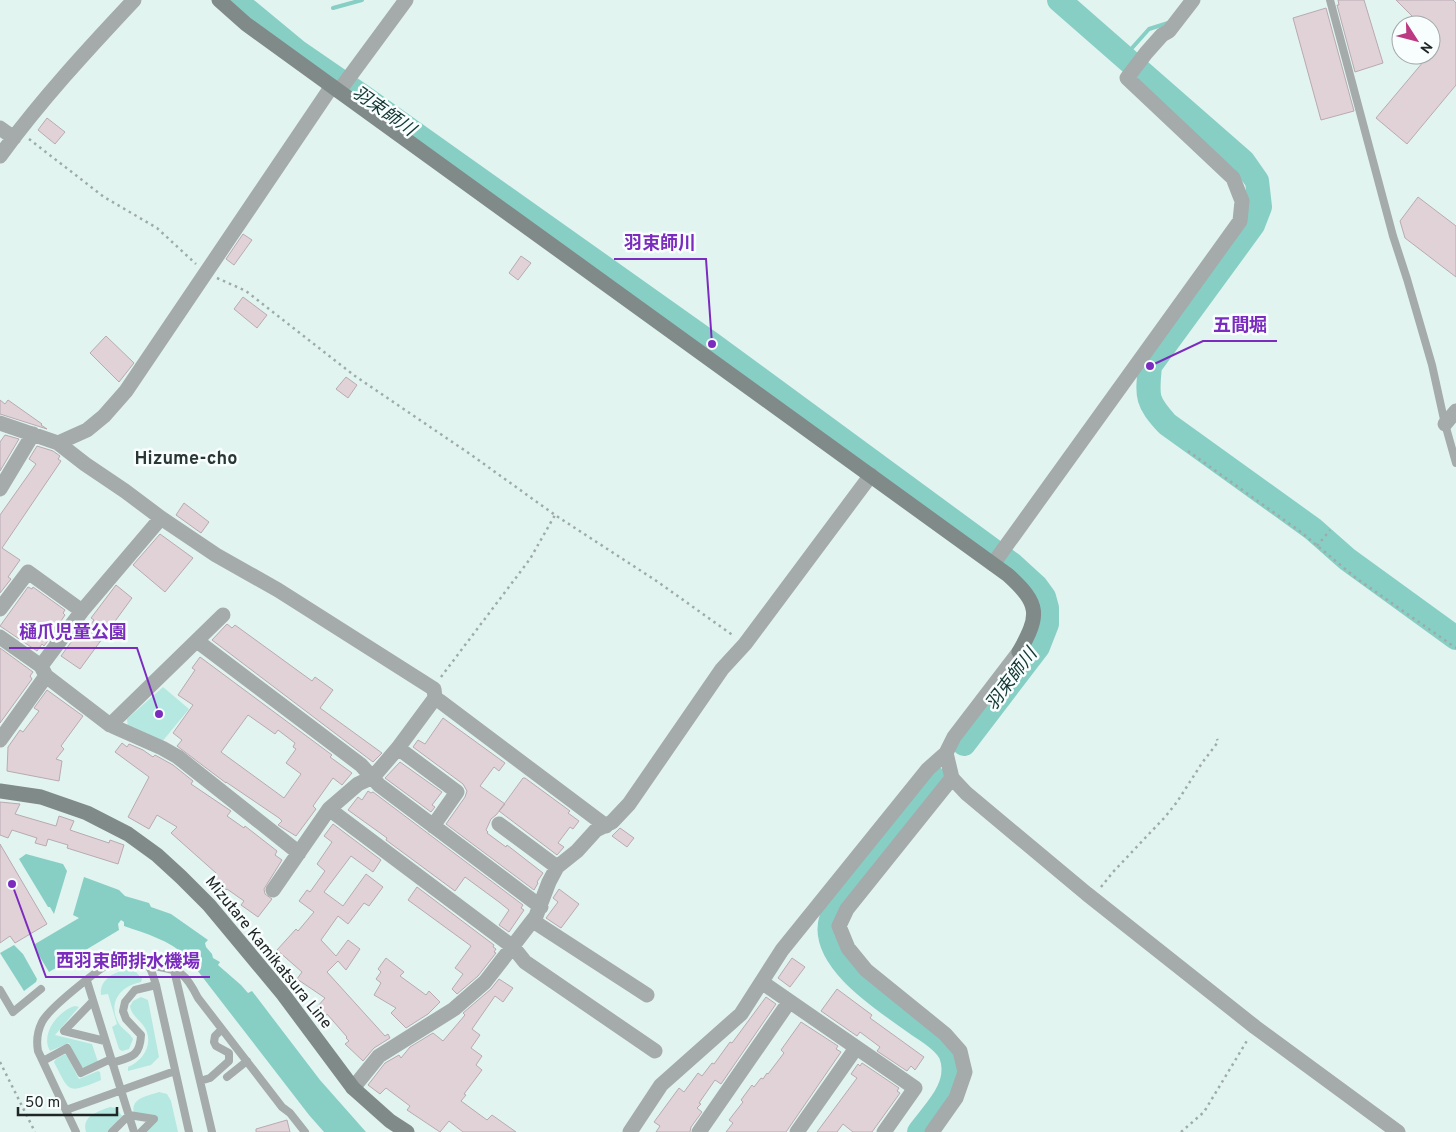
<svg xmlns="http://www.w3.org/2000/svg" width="1456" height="1132" font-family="Overpass,'Noto Sans JP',sans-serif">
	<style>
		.green { fill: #b5e8e0 }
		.water { fill: #87cfc4 }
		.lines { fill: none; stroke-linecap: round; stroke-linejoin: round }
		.stream { stroke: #87cfc4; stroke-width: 4 }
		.river { stroke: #87cfc4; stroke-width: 24 }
		.building { fill: #e1d2d8; stroke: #b8aab0; fill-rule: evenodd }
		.path { stroke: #9eaca9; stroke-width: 2.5; stroke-dasharray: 2.5 4; stroke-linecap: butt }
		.lane { stroke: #a4abaa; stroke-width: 8 }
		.street { stroke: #a4abaa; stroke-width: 15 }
		.secondary { stroke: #808a88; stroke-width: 15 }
		.labels { text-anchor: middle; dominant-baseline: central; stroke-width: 5; stroke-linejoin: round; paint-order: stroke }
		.street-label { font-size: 16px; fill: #202625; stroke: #f7fefd }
		.water-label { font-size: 18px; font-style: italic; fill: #133632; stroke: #f7fefd }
		.neighbourhood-label { font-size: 18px; font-weight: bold; fill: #2a3735; stroke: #f7fefd }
		.leader { fill: none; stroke: #7b2cbf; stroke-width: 2 }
		.callout-dot { fill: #7b2cbf; stroke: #f7fefd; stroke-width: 2 }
		.callout-label { font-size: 18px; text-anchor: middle; font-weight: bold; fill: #7b2cbf; stroke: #f7fefd; stroke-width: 5; stroke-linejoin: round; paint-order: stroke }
	</style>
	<rect width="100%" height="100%" fill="#e2f4f0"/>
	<path class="green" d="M163 687 189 709 161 743 128 728 127 719Z
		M126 970 136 972 142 979 141 982C120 986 107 1003 119 1024 123 1030 130 1033 133 1039L129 1049 122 1051 119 1049 112 1027 117 1024 108 994 101 995C99 981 113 972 126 970Z
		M141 997 148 1000 159 1057 151 1065 128 1071V1067C143 1061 154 1044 145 1028 140 1019 132 1017 130 1006L133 1001Z
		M75 1006 79 1007 55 1035 92 1044 98 1062 84 1068 81 1066 69 1043 50 1051C40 1034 58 1011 75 1006Z
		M65 1054 67 1056 79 1079 98 1071 100 1072 101 1080C67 1094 70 1093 54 1062L56 1059Z
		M159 1092 167 1094 171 1101 178 1132H144L156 1118 134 1113C130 1098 148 1096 159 1092Z
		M110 1107 116 1108 122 1116 108 1132H86C81 1116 99 1111 110 1107Z"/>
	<path class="water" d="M26 854 63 864 67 871 54 914 50 907H48L19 859Z
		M84 877 119 890 125 896 149 903 151 907 171 914 208 940 205 943 206 947 212 954 213 958 220 962 218 965 241 985 248 993 252 991 320 1080 366 1132H324L309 1115 187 957C169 940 147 934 124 926V922L121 920 118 924 119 930 49 972 35 949V944L79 918 73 915Z
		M14 945 23 954 37 979 36 982 24 991 0 953Z"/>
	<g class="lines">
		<path class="stream" d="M333 8 362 0
			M1124 57 1149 29 1168 23"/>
		<path class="river" d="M235 0 298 52 362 96 712 344 1013 565 1036 586 1044 597 1047 608V624L1038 647 964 744
			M1059 0 1243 161 1257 181 1260 207 1253 225 1150 366C1147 397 1146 401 1167 424L1313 529 1347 559 1456 638
			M919 1132C930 1117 947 1100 952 1081 954 1073 954 1063 951 1055 946 1043 932 1034 921 1027 893 1006 818 962 831 919 832 915 835 910 837 906L936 779"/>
	</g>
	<path class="building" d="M1338 0H1364L1383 63 1355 72 1337 5H1339Z
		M1396 0H1453L1456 3V85L1407 144 1376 118 1429 55H1431V52L1439 42 1431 34V25H1421Z
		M1326 8 1354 111 1321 120 1293 18Z
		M47 118 65 132 55 144 38 130Z
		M1418 197 1456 226V277L1405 238 1400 221Z
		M243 234 252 240 234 265 226 259Z
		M521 256 531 263 518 280 509 273Z
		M243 297 267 315 257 328 234 309Z
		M106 336 134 363 119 382 90 353Z
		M346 377 357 385 348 398 336 389Z
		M0 400 5 404 8 400 42 424 41 425 47 429 0 414Z
		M5 435 19 439 0 471V442Z
		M37 446 53 451 60 456 58 459 61 461 2 548 20 560 8 577 11 579 0 593V515L36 464 29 459Z
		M184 503 209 522 201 533 176 515Z
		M160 534 193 558 165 592 133 565Z
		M116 585 132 598 80 669 61 656 77 634 81 637 94 620 91 618Z
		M28 587 32 589 33 587 65 610 63 613 65 615 61 621 62 622 44 646 42 644 37 651 0 626Z
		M227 624 232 628 235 625 312 681 315 677 333 690 320 708 382 753 373 762 212 640Z
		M0 648 33 672 30 676 32 679 0 723Z
		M200 657 332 755 330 757 352 773 342 785 333 778 313 806 316 809 296 836 278 825 282 821 279 818 226 782V783L177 746 182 740 173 733 193 705 178 695 195 670 192 668ZM248 715 275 734 278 730 295 743 293 747 296 749 286 763 301 774 284 798 221 752Z
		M47 690 83 716 61 746 64 749 56 759 62 761 59 781 7 771 8 747 20 730 23 732 39 711 34 708Z
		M443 718 505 763 499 771 494 767 480 786 505 804 496 815 491 819 486 830 488 832 487 833 506 847 507 845 543 873 537 882 538 883 534 890 446 824 465 797 467 791 463 784 413 747 418 740 425 744Z
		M122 743 127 747 129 744 143 750 153 757 155 755 173 765 193 781 191 784 231 811 227 816 244 828 245 826 277 851 275 855 282 860 264 889 265 894 272 899 258 917 241 905 244 901 227 889 226 890 212 878 216 873 171 833 177 827 157 815 149 829 128 817 149 777 115 752Z
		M400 762 442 792 432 805 435 807 431 812 385 778Z
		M523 778H525L570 811 568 813 579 821 573 829 570 827 558 843 564 847 557 855 499 811Z
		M368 791 371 793 373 792 523 905 521 908 524 910 509 932 499 925 509 910 499 902 465 877 455 891 386 840 387 838 348 810 358 797 362 800Z
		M0 802 20 804 15 814 56 826 59 816 74 821 70 830 109 843 110 840 124 845 118 864 67 848 68 845 48 839 46 846 35 843 37 838 12 830 8 838 0 835Z
		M333 824 381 860 373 872 351 856 324 892 343 906 366 874 383 887 369 906 364 903 348 924 338 916 321 940 336 956 348 940 360 949 346 970 338 961 327 972 385 1036 388 1034 390 1038 374 1048 363 1061 345 1044 349 1041 346 1038 347 1037 327 1014 326 1016 316 1008 325 998 297 979 302 972 277 950 296 929 298 931 314 912 299 901 307 890 310 892 325 871 317 864 332 842 324 836Z
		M620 828 634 838 627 847 612 836Z
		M0 844 47 924 15 943 10 936 0 943Z
		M417 887 494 945 493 947 496 949 494 952 496 953 478 976 457 994 452 989 463 974 455 968 471 946 408 900Z
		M559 889 579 904 561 928 546 918 558 902 553 898Z
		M386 958 404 972 400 976 426 995 429 991 440 1002 428 1014 406 1028 391 1013 396 1008 374 995 381 983 376 979 381 972 378 969Z
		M792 958 805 967 790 987 778 978Z
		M499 979 513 988 503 1002 495 996 472 1029 480 1035 471 1048 482 1056 476 1065 482 1070 464 1094 466 1095 461 1101 487 1120 492 1115 516 1132H463L449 1121 440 1132 407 1110 410 1106 386 1088 380 1094 368 1085 385 1063 399 1055 401 1058 410 1047 433 1033 443 1041 465 1015 463 1013 491 989Z
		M837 989 872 1015 870 1018 924 1057 915 1070 911 1066 907 1071 877 1051 880 1047 860 1032 857 1036 821 1011Z
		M766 997 776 1004 721 1084 715 1080 699 1103 701 1104 697 1108 702 1112 691 1127 690 1132H656L660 1126 654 1122 679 1088 684 1092 698 1073 702 1076 712 1063 714 1064 730 1042 732 1043Z
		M801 1022 838 1046 836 1049 841 1052 786 1132H726L733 1123 729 1120 743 1102 741 1100 752 1085 754 1087 761 1078 763 1079 767 1073 768 1074 784 1053 781 1050Z
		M862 1063 899 1088 897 1091 900 1093 872 1132H853L843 1124 837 1132H817L857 1078 851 1074 858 1064 860 1066Z
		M287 1120 290 1132H256V1129Z"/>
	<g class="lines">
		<path class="path" d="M29 139 104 197 157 228 196 264
			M217 278 246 291 355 376 470 454 555 515 655 580 734 636
			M1188 451 1301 532 1356 578 1456 648
			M1317 546 1330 530
			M441 677 530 559 555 515
			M1101 887 1113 872 1165 817 1177 802 1202 763 1218 742 1217 739
			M0 1062 35 1132
			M1181 1132 1204 1112 1248 1039"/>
		<path class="lane" d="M1330 0 1393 236 1407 279 1432 365 1445 424 1456 463
			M148 965C179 971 183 968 198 998L282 1107 290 1113 305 1132
			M174 970 212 1132
			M87 981 134 1132
			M0 990 13 1012 41 989
			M93 1001 64 1031 105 1041
			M43 1061 67 1048 81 1073 111 1059
			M112 1063C131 1057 140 1057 141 1035L126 1019 123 1011 125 1002 135 990 156 985
			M227 1077 247 1061
			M200 1081 210 1078 229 1061V1053L216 1046 214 1042 215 1036 222 1029
			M66 1110 175 1071
			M76 1132 38 1051C36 1040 37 1032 42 1022 49 1008 107 961 122 957 130 955 142 959 147 964 152 969 154 979 156 985L189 1132
			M112 1132 129 1115 154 1119 141 1132"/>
		<path class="street" d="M339 91 406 0
			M0 128 14 138
			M0 156C40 101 87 50 134 0
			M0 423 58 443 85 464 125 491 161 518 216 555 278 590 434 689 435 698 441 702 606 826
			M1445 424 1456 411
			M58 443 87 430 104 416 126 391 332 86
			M0 489 33 434
			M993 564 1240 221 1242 201 1233 178 1127 78 1146 53 1162 35 1169 31 1193 0
			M0 609 28 572 82 611 41 666
			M82 611 161 518
			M0 637 41 666 46 676 110 725 162 748 178 757 299 853
			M197 641 361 765 379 785 541 907
			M1019 652 954 737 946 753 952 778 966 793 1087 894 1255 1027 1398 1132
			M110 725 223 615
			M0 740 46 676
			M398 748 457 792 433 826
			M329 809 513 947 525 962 655 1051
			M499 824 557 867
			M273 890 329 809 358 784 373 777 398 748 435 698
			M533 921 647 995
			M763 983 915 1088 884 1132
			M353 1088 379 1056 454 1009 485 982 536 916 549 882 557 867 577 851 596 830 612 822 629 804 722 669 745 644 871 475
			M630 1132 661 1085 741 1014 782 950 928 769 946 753
			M699 1132 789 1002
			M797 1132 856 1048
			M932 1132 956 1098 965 1072 960 1051 945 1034 866 970 848 948 839 926 847 909 952 778"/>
		<path class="secondary" d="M219 0 246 24 1008 575C1040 604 1040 615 1019 652
			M0 791 41 797 87 813 128 834 157 855 181 877 209 905 283 994 353 1088 390 1121 407 1132"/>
	</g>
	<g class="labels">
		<g class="street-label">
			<text transform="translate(268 953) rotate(51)">Mizutare Kamikatsura Line</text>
		</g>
		<g class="water-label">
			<text transform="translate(383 112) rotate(35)">羽束師川</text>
			<text transform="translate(1012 680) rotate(-53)">羽束師川</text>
		</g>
		<g class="neighbourhood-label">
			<text x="186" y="459">Hizume-cho</text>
		</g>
	</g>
	<path class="leader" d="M712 344L706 259H614M1150 366L1203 341H1277M159 714L137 648H9M12 884L46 977H210"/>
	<g class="callout-dot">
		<circle cx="712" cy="344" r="5"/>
		<circle cx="1150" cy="366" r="5"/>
		<circle cx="159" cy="714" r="5"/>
		<circle cx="12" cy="884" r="5"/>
	</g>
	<g class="callout-label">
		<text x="660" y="249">羽束師川</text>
		<text x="1240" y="331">五間堀</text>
		<text x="73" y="638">樋爪児童公園</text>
		<text x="128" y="967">西羽束師排水機場</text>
	</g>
	<g transform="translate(1416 40) rotate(126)"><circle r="24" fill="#f7fefd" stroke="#a1a8a7"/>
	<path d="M0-4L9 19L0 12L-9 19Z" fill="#bc3a82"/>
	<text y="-8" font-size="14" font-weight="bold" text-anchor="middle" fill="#202625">N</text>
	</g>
	<path d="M18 1107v8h99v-8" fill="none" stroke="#202625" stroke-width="2.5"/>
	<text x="25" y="1107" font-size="15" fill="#202625" stroke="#f7fefd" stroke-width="4" paint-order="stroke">50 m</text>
</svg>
